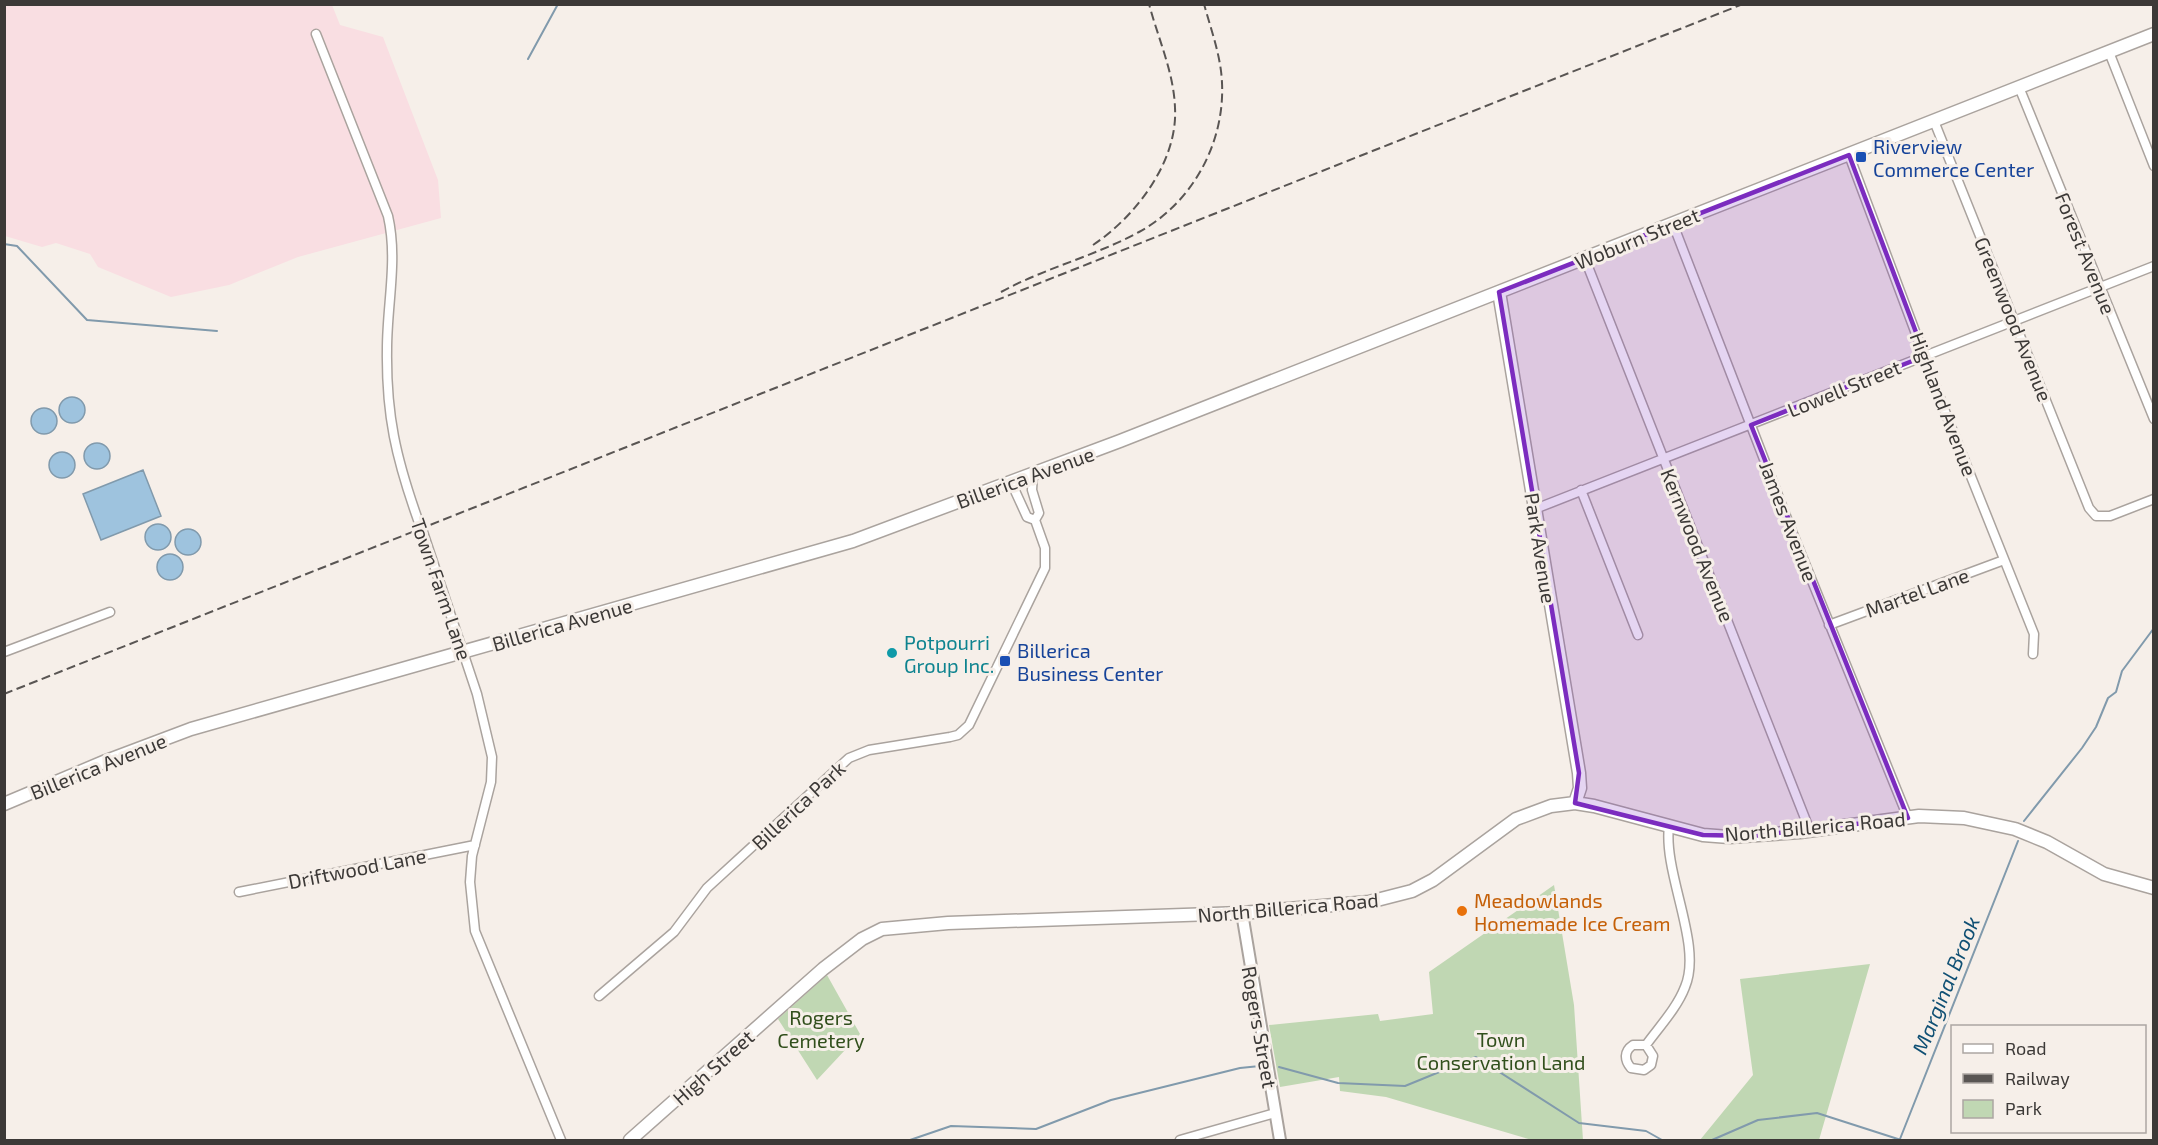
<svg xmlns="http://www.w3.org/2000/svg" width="2158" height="1145" font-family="'Exo 2',sans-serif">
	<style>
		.industrial { fill: #f9dee2 }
		.green { fill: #c0d7b3 }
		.water { fill: #9ec3de; stroke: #819aac; stroke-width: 1.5 }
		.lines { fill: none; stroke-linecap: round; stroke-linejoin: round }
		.stream { stroke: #819aac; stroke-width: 2 }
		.minor-casing { stroke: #aaa39e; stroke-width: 11 }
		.tertiary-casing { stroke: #aaa39e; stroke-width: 14 }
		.secondary-casing { stroke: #aaa39e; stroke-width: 15 }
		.minor { stroke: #fff; stroke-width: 8 }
		.tertiary { stroke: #fff; stroke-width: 10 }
		.secondary { stroke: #fff; stroke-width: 12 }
		.rail { stroke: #595553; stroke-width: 2; stroke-dasharray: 9 4.5; stroke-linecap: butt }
		.minor-bridge-casing { stroke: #aaa39e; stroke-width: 11; stroke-linecap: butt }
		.minor-bridge { stroke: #fff; stroke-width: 8 }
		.marked { fill: #7b2cbf; fill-opacity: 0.2; stroke: #7b2cbf; stroke-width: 4.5; stroke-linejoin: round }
		.transit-dot { fill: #1a4fb4; stroke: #f6efe9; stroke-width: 2 }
		.culture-dot { fill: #0f9aa8; stroke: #f6efe9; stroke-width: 2 }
		.food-dot { fill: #e8710a; stroke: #f6efe9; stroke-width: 2 }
		.labels { text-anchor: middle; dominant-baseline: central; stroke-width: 6; stroke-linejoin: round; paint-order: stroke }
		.transit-label { font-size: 20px; fill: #164399; stroke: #f6efe9; text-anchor: start }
		.street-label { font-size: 20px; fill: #3c3937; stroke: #f6efe9 }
		.culture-label { font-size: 20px; fill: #0d838f; stroke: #f6efe9; text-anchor: start }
		.food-label { font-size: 20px; fill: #c56008; stroke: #f6efe9; text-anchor: start }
		.park-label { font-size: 20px; fill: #314f1c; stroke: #f6efe9 }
		.water-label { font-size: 21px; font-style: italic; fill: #105074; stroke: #f6efe9 }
	</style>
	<rect width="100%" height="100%" fill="#f6efe9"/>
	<path class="industrial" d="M4 5H332L340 25 383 37 438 180 441 218 298 257 229 285 171 297 98 267 90 254 56 243 42 247 5 236Z"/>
	<path class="green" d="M1554 885 1574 1005 1583 1140H1532L1386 1097 1340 1091 1339 1077 1280 1087 1269 1025 1378 1014 1380 1021 1433 1014 1429 972Z
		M1870 964 1819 1140H1700L1753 1075 1740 979Z
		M827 975 860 1034 817 1080 778 1019Z"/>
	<path class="water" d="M59 410a13 13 0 1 1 26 0a13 13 0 1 1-26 0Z
		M31 421a13 13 0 1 1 26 0a13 13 0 1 1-26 0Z
		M84 456a13 13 0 1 1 26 0a13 13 0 1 1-26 0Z
		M49 465a13 13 0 1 1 26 0a13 13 0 1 1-26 0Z
		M143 470 161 516 101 540 83 494Z
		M145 537a13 13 0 1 1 26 0a13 13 0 1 1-26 0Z
		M175 542a13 13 0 1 1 26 0a13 13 0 1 1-26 0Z
		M157 567a13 13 0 1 1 26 0a13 13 0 1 1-26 0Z"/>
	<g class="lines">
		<path class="stream" d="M528 59 558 4
			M4 244 17 246 87 320 217 331
			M2024 821 2082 748 2096 727 2108 698 2116 692 2122 671 2154 628
			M1279 1067 1338 1083 1405 1086 1476 1057 1579 1123 1646 1131 1662 1140
			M1900 1139 2018 841
			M910 1140 951 1126 1036 1129 1111 1100 1240 1068 1260 1066
			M1712 1140 1758 1120 1817 1113 1901 1140"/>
		<g class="minor-casing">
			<path id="minor" d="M316 34 388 216C398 260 387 304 387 349 386 415 396 458 418 520
				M2109 52 2154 166
				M2019 87 2154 419
				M1934 121 2089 508 2096 516H2110L2154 499
				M1849 155 1946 414 2034 634 2033 654
				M1673 224 1791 529 1908 818
				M1585 259 1810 831
				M1033 474 1032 490 1039 513 1035 520
				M1581 490 1638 635
				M1535 509 2154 266
				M423 532 477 694 492 757 491 782 472 856 470 882 475 931 561 1140
				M1829 625 2004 560
				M4 652 110 612
				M239 892 475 845
				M599 996 674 932 707 888 849 758 869 750 950 737 958 735 969 725 1045 568V548L1035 520 1027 517 1011 482
				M1646 1045 1653 1056 1651 1065 1644 1070 1631 1068C1624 1060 1624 1051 1633 1045H1646C1659 1027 1677 1008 1685 987 1703 945 1663 874 1669 826
				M1180 1140 1275 1113"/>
		</g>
		<g class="tertiary-casing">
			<path id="tertiary" d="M1242 913 1280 1140"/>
		</g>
		<g class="secondary-casing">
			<path id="secondary" d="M1499 292 1579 773 1580 788 1575 803
				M4 804 106 761 191 729 853 541 1120 441 2154 34
				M630 1140 823 969 862 939 882 929 948 923 1242 913 1369 902 1412 891 1433 880 1516 819 1551 806 1575 803 1594 806 1703 835 1729 837 1800 832 1919 816 1964 818 2015 829 2047 842 2104 874 2154 888"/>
		</g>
		<use href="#minor" class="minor"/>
		<use href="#tertiary" class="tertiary"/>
		<use href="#secondary" class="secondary"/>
		<path class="rail" d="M1093 245C1135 217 1178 162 1175 108 1174 73 1158 38 1149 4
			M1001 292C1045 268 1095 256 1139 232 1196 201 1229 135 1221 71 1218 48 1210 26 1204 4
			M4 694 1743 4"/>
		<g class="minor-bridge-casing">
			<path id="minor-bridge" d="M418 520 423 532"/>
		</g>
		<use href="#minor-bridge" class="minor-bridge"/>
	</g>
	<path class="marked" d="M1849 155 1925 356 1751 425 1908 818 1752 836 1703 835 1575 803 1579 773 1499 292Z"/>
	<g class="transit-dot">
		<rect x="1855" y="151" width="12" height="12" rx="3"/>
		<rect x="999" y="655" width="12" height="12" rx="3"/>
	</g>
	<circle class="culture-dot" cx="892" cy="653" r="6"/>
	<circle class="food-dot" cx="1462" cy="911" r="6"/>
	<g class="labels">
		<g class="transit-label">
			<text x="1873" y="146">Riverview<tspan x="1873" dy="23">Commerce Center</tspan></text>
			<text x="1017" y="650">Billerica<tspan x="1017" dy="23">Business Center</tspan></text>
		</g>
		<g class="street-label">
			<text transform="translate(1637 238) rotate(-22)">Woburn Street</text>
			<text transform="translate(2086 253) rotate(68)">Forest Avenue</text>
			<text transform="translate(2014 319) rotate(68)">Greenwood Avenue</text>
			<text transform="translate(1844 388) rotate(-22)">Lowell Street</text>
			<text transform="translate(1944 404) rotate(69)">Highland Avenue</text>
			<text transform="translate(1025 477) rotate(-20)">Billerica Avenue</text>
			<text transform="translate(1789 521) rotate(69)">James Avenue</text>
			<text transform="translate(1698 545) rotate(68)">Kernwood Avenue</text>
			<text transform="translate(1541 548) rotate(81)">Park Avenue</text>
			<text transform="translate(442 589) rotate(71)">Town Farm Lane</text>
			<text transform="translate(1917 592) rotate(-20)">Martel Lane</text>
			<text transform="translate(562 624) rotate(-16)">Billerica Avenue</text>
			<text transform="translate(98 766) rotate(-22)">Billerica Avenue</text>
			<text transform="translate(798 805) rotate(-43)">Billerica Park</text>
			<text transform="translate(1815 826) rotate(-5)">North Billerica Road</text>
			<text transform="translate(357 868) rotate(-11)">Driftwood Lane</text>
			<text transform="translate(1288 907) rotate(-5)">North Billerica Road</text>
			<text transform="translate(1260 1027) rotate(80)">Rogers Street</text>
			<text transform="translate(713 1067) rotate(-42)">High Street</text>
		</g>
		<g class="culture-label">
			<text x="904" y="642">Potpourri<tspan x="904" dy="23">Group Inc.</tspan></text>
		</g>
		<g class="food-label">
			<text x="1474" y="900">Meadowlands<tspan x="1474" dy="23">Homemade Ice Cream</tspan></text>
		</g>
		<g class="park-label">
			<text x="821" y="1017">Rogers<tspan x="821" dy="23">Cemetery</tspan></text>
			<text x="1501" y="1039">Town<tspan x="1501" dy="23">Conservation Land</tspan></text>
		</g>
		<g class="water-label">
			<text transform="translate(1945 985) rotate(-68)">Marginal Brook</text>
		</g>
	</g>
	<rect width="2158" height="1145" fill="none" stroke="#3c3937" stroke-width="12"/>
	<rect x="1951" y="1025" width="195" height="108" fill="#f6efe9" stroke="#aca6a2" stroke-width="1.5"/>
	<rect x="1963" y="1044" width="30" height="9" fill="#ffffff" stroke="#aca6a2" stroke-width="1.5"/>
	<text x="2005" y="1055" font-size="18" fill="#3c3937">Road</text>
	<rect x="1963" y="1074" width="30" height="9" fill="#595553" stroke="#aca6a2" stroke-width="1.5"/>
	<text x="2005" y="1085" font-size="18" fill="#3c3937">Railway</text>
	<rect x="1963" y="1100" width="30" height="18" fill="#c0d7b3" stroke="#aca6a2" stroke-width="1.5"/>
	<text x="2005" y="1115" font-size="18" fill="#3c3937">Park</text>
</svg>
